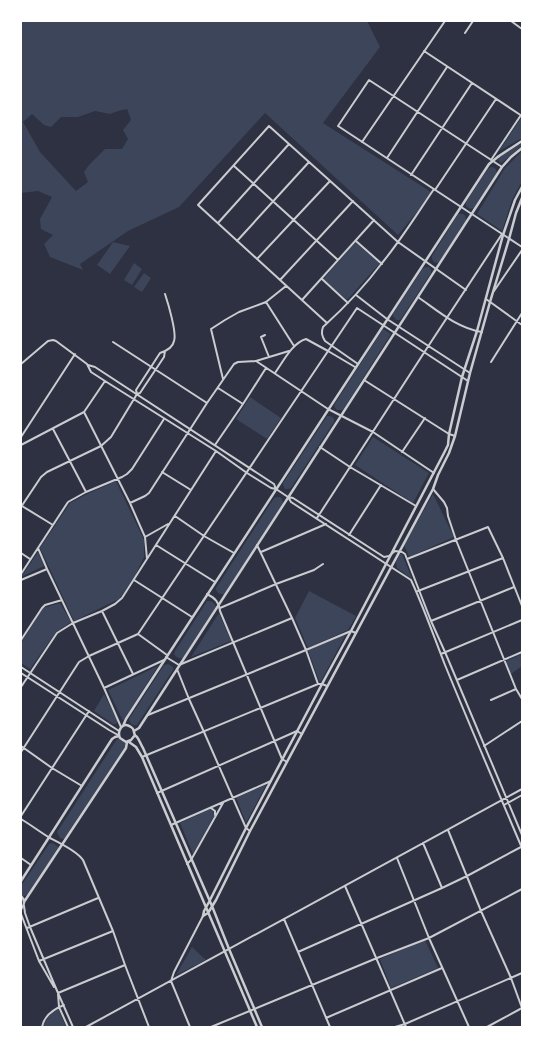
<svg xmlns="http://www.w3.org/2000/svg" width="543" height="1048" font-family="'Roboto Condensed',sans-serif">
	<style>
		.green { fill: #3c4559; fill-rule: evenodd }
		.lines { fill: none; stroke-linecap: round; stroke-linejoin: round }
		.minor { stroke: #caccd0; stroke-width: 2 }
		.tertiary { stroke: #caccd0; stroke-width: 2.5 }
	</style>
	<rect width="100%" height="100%" fill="#2d3142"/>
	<path class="green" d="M21 21H367L380 47 323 123 431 192 418 211 398 235 265 113 179 207 128 231 80 264 83 270 50 257 44 244 53 235 41 229 40 219 52 197 38 191 21 193ZM127 109 131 120 123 130 128 139 122 149H105L89 165 84 172 88 182 76 191 40 152 23 122 32 114 44 125 51 127 61 117H78L95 111 110 114 118 111Z
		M521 118H522V138L499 151Z
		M522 143V145L504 161 501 163 498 160 499 157Z
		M522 151V181L512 200 502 231 477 214 505 168Z
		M491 167C495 167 498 170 496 174L474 208 470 209 466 206V202L488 169Z
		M458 214C463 213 466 214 466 220L440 261 437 263 434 262 432 259V256Z
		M113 242 130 246 110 274 97 265Z
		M356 242 380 263 347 300 323 279Z
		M134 263 142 269 132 285 124 280Z
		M426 267H429L431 270V273L401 319 399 320H396L393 316V314L423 268Z
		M144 273 151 278 142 292 134 287Z
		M383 329 391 334 343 410H337L335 408 334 405Z
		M250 397 281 418 267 439 236 419Z
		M327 416C330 416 333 416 334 419V422L291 488 288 489H285L283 485V483Z
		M373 437 429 473 413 503 355 465Z
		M116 481 144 540V557L135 576 119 599 74 621 40 548 70 503 87 494Z
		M433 494 454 537 409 557 404 545Z
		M278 497C282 497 282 499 283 503L225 594C220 595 216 593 216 588L274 498Z
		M38 552 44 566 21 577Z
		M400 554H402L412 579 397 568 396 562Z
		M309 591 356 616 348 630 308 648 295 618Z
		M207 601C212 601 214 602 216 607L183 658C179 659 177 658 174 654L175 651Z
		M60 603 71 622 56 632 30 669 21 663V643L43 608Z
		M219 613 231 641 191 657Z
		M346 634 321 681H319L308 650Z
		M522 654V666L511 674 506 661Z
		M168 664 173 667V670L137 725C132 726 130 723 129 719L164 665Z
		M158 666 123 721 108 690Z
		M104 694 118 721 116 724H113L94 711Z
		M117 739H119L125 743V748L66 839H63L60 838 57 832Z
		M266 785 246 823 236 797Z
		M210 809C214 811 214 812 214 816L193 854 180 823Z
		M53 843 58 847V849L28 895 23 896 21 894V886L49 844Z
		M425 940 438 968 391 988 380 959Z
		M192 947 206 960 176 975Z
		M58 1009 66 1027H43C46 1018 51 1014 58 1009Z"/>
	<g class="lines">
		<path class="minor" d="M511 21 522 29
			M465 33 473 21
			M424 51 522 116
			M362 142 445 21
			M387 158 447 67
			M491 160 521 115
			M234 166 338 260
			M502 167 369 80 338 126 522 247
			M411 175 472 83
			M435 190 496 99
			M218 223 289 144
			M237 241 309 162
			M356 241 382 264
			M257 259 330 181
			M322 279 348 303
			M280 280 353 201
			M494 291 522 250
			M356 295 387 319 470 373
			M418 297C438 311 457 328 482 332
			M486 299 522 325
			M302 300 374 220
			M266 302 294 346
			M327 323 198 205 269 126 398 242 466 290
			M265 335 261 337 269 357
			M113 342 207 403
			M256 361 289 351
			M491 362 522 313
			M21 364 48 341 53 340 56 341 87 364 91 372 105 381 216 451 247 473 271 488 276 489 288 497 291 502 411 580C424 608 434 637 445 665 470 726 496 787 522 848
			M358 364 325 341C322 336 321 333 323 327 345 307 365 286 382 263 401 240 417 214 434 189
			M88 365 95 367 274 484 276 489
			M275 373C283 362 292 343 306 339L328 351 355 367
			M223 379 211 329 225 320 239 312 266 302 286 286
			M364 380 449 434 455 436
			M218 388 243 404
			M137 394 136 390 160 353C166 351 173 347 174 341 177 333 168 303 165 294
			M84 412 130 503 145 537 147 559
			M53 429 86 492
			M21 437 75 354
			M21 445 84 412 105 381
			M215 445 243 404 266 368
			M320 447 350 467 416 506
			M402 452 425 418
			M162 472 191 490
			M433 489 444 502 447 508 448 516 456 540 516 689 522 699
			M288 497 293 498 384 557 389 556 395 551 402 552 405 554 431 621 445 652 522 835
			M130 503 145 496 149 493 207 403 234 364 238 362 256 361 328 409 373 432 434 473
			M22 506 53 525
			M21 507 41 477 47 472 101 446 111 437 137 394 140 393 164 357 165 351
			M175 516 204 536 234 553
			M317 518 429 345 502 234
			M349 535 381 485
			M145 537 168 524
			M156 545 215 582
			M257 545 292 618 306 650 318 684
			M38 548 47 569 104 688 121 727
			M261 552 326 524
			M21 553 30 559
			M407 559 488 527 503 558 522 606
			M21 574 68 502 86 492 122 477 127 474 132 469 164 419
			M21 580 47 569
			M134 580 192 617
			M418 591 503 558
			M207 594C215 598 219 602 220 611L282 759 287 762
			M220 608 276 584 314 570 323 564
			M102 611 133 674
			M431 621 514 587
			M138 634 357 308 468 381
			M138 634 167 655
			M21 640 42 608 45 605 62 600
			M441 654 522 620
			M166 657 179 665 292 618
			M21 667 119 731
			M177 669 189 699 204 732 246 828 250 831
			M21 673 109 730 118 735
			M457 680 522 652
			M21 687 57 633 73 623 102 611 115 604 122 598 216 451
			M104 688 164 660
			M491 700 516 689
			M148 715 306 650 351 631 356 633
			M21 746 52 768 82 786
			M484 746 522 721
			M21 752 79 662 89 656 138 634
			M142 757 318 684H322L327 686
			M157 793 297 731 302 734
			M504 805 522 795
			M211 808 215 811V815
			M21 816 89 711
			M21 819C31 825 40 832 50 838 60 843 77 851 83 860L113 931 125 965 149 1027
			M171 825 271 781
			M448 830 481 911 511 978 522 1008
			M423 843 442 888
			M21 858 31 865
			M397 858 429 938 469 1027
			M187 864 191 860 223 803
			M345 886 406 1027
			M24 906 25 913 30 927 58 993 73 1027
			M21 914 39 961 54 987
			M284 919 330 1027
			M27 928 98 898
			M298 952 442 888 467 876 521 847
			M39 961 113 931
			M58 993 125 965
			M58 994 59 1007 68 1027
			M326 1018 442 968
			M42 1027C44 1016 54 1009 64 1005
			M86 1027 522 789
			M190 1027 171 981 174 972 203 916
			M211 1027 377 958 429 938 522 889
			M395 1027 405 1024 522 973
			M487 1027 522 1008"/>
		<path class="tertiary" d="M123 726 126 719 489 164 499 156 522 141
			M134 731 139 728 502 167 511 157 522 148
			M135 735 131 740 126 742 120 738C117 731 122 721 131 727 135 729 133 732 135 735 135 736 136 736 137 737 140 741 141 745 143 748L212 906 229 949 262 1027
			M129 742 136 747 142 757 257 1027
			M21 881 112 739 115 737 119 736
			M21 896C25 900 25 905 21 909
			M24 902 126 748 127 742
			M203 916 204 911 209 902 246 828 322 684 351 631 444 453 448 445 449 434 462 377 477 331 503 235 515 200 522 187
			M203 916 208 913 216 900 250 831 433 489 438 475 449 453 455 436 470 373 490 302 509 239 516 213 522 198"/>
	</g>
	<rect width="543" height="1048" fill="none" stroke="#ffffff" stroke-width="44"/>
</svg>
